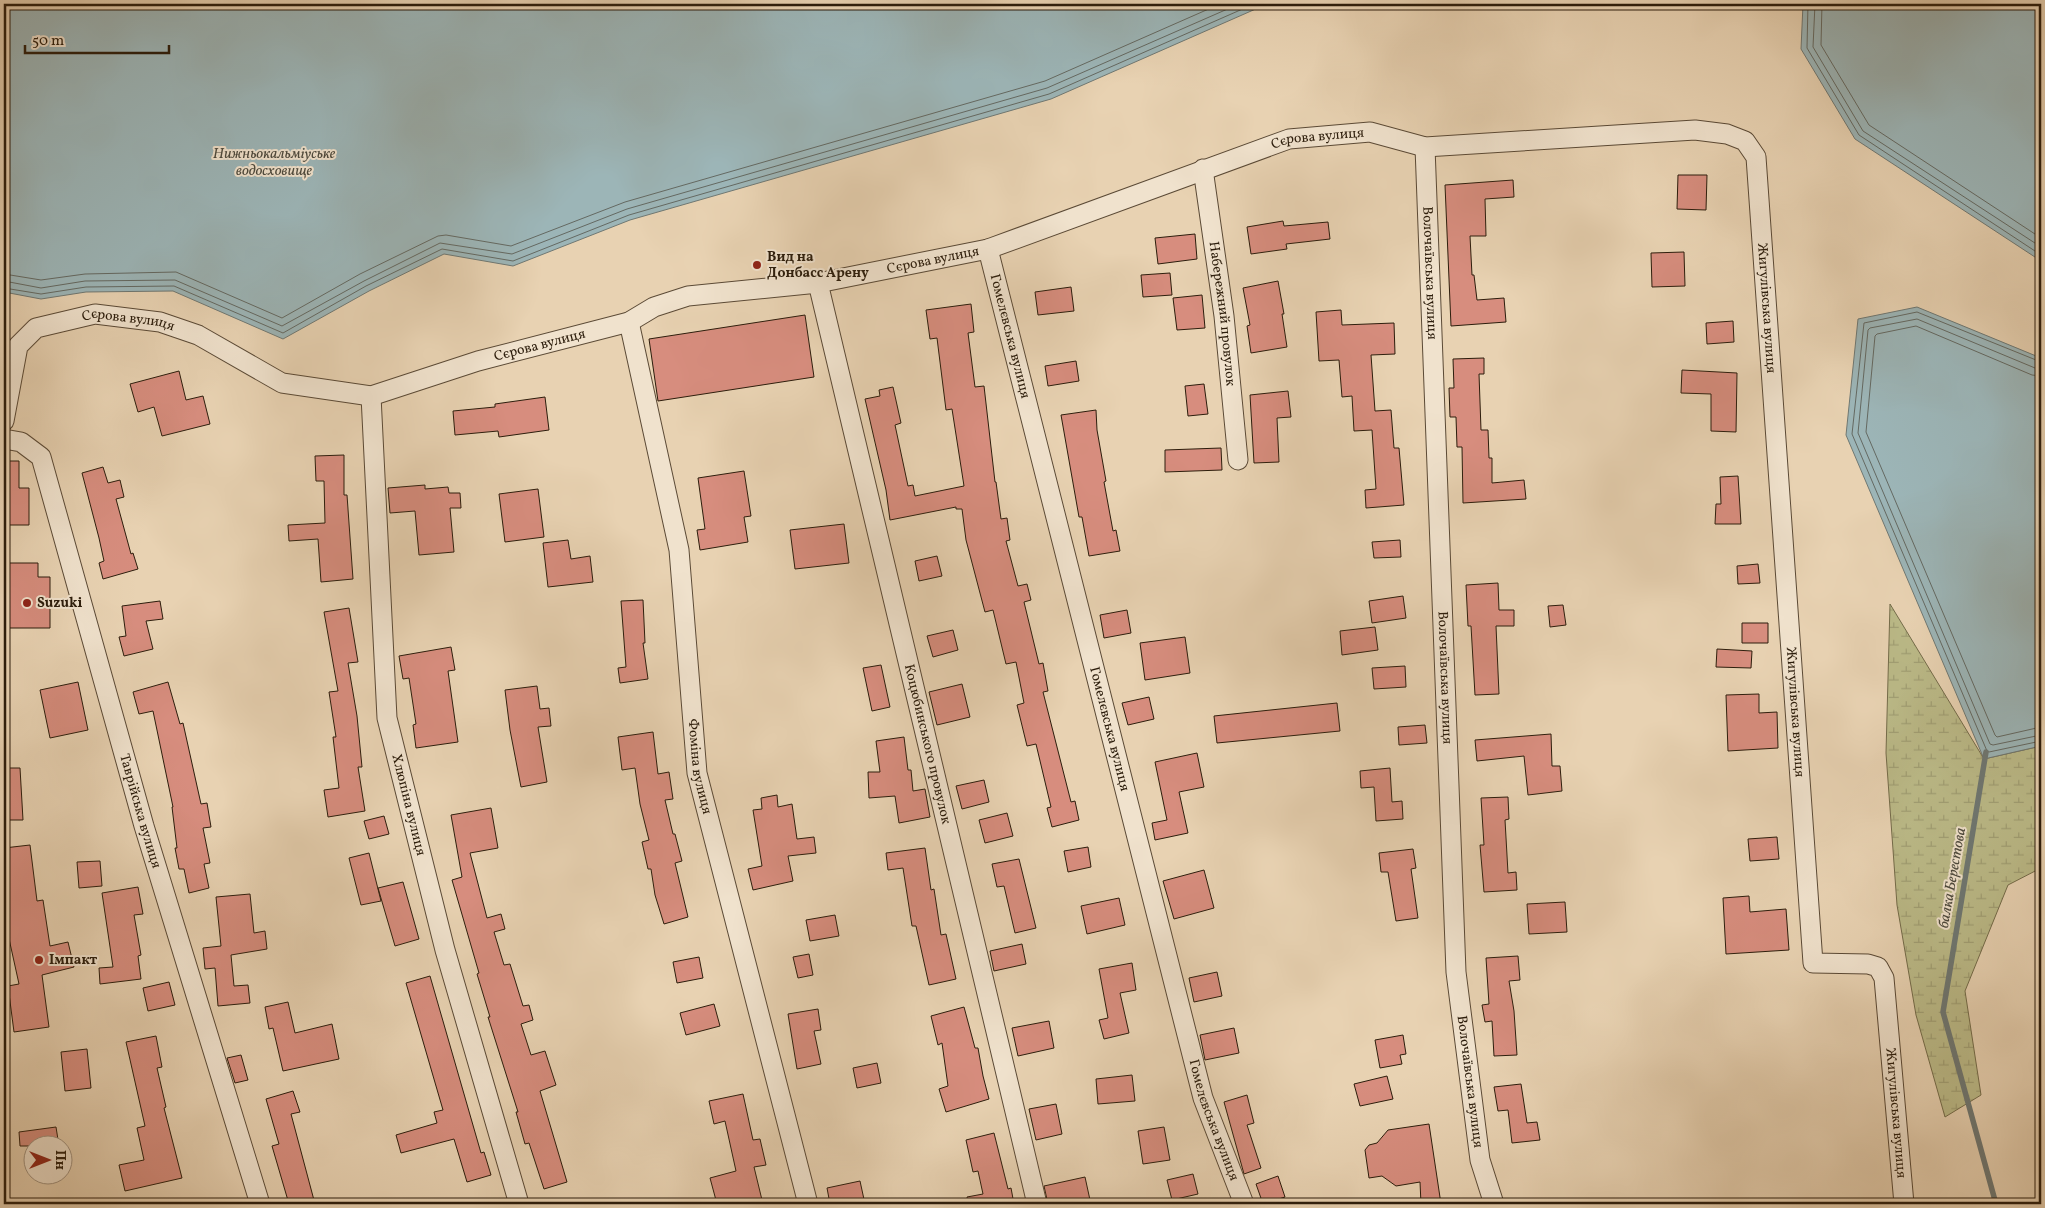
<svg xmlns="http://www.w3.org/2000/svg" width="2045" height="1208" font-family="Vollkorn,serif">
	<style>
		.wetland { fill: url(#wetland-marsh); stroke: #746c4a }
		.water { fill: #9cb5b7; stroke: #6f7873 }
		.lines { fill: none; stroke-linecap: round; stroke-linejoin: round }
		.shore { stroke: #646962; stroke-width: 1 }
		.stream { stroke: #6f7873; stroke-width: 5.5 }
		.building { fill: #d78d7e; stroke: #2c1d0c }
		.street-casing { stroke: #5b4a36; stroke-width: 21 }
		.street { stroke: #f0e2cd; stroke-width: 19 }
		.poi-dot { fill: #8f2418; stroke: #f0e2cd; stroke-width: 2 }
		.labels { text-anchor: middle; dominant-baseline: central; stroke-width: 4; stroke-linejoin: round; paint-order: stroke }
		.street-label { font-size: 14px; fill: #2c1d0c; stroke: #f0e2cd }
		.poi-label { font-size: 14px; font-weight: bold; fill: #2c1d0c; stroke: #f0e2cd; text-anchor: start }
		.water-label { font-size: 15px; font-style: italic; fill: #4e4b3f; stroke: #f0e2cd }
	</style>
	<defs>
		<pattern id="wetland-marsh" width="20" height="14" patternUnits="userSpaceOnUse" patternTransform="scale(1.25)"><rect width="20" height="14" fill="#bbba88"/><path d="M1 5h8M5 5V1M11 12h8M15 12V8" fill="none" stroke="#a19f74"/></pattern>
	</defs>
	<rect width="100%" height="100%" fill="#e8d2b2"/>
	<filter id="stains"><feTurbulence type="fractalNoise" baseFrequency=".004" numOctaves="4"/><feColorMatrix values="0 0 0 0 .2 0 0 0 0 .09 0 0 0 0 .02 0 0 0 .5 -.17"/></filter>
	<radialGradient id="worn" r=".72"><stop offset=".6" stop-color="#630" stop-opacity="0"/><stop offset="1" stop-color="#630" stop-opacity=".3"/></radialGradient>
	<path class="wetland" d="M1890 604 1984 759 2041 746V868L2008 885 1965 991 1981 1095 1945 1117 1916 1015 1897 905 1886 753Z"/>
	<path class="water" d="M4 4H1267L1051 99 630 220 513 266 444 254 369 291 283 339 173 291 86 292 41 299 4 292Z
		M1803 4H2041V261L1855 139 1801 49Z
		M1917 307 2041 358V746L1984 759 1846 435 1858 319Z"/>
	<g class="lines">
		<path class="shore" d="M1808 4 1807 48 1859 135 2041 255
			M1815 4 1813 47 1863 131 2041 247
			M1822 4 1821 45 1869 125 2041 238
			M4 274 41 280 85 274 176 272 282 318 360 274 438 236 446 235 511 246 625 202 1045 81 1220 4
			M4 281 41 288 85 281 175 280 282 326 364 281 440 243 512 254 627 209 1047 88 1239 4
			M4 288 41 294 86 287 174 286 283 333 366 286 442 249 513 261 629 215 1049 94 1254 4
			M2041 362 1917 312 1864 323 1852 434 1987 751 1989 752 2041 741
			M2041 369 2035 368 1917 319 1870 328 1868 330 1858 433 1990 744 1993 745 2041 735
			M2041 376 2032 375 1916 326 1877 334 1875 336 1866 432 1995 735 1997 737 2041 727"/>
		<path class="stream" d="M1986 752 1943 1012 1996 1204"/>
	</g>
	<path class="building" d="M1678 175H1707L1706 210 1677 209Z
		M1513 180 1514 197 1485 199 1486 236H1470L1472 275H1474L1477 300 1504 298 1506 322 1451 326 1445 185Z
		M1283 221 1284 226 1328 222 1330 239 1286 244 1287 249 1251 254 1247 227Z
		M1195 234 1197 259 1158 264 1155 238Z
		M1684 252 1685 286 1652 287 1651 253Z
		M1170 273 1172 295 1143 297 1141 275Z
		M1278 281 1284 314H1282L1287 347 1251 353 1247 326 1250 325 1243 288Z
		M1071 287 1074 311 1038 315 1035 292Z
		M1202 295 1205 328 1177 330 1173 298Z
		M971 304 974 332 968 333 975 387 984 386 995 482H996L1001 519 1007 518 1010 540 1006 541 1018 586 1027 584 1031 600 1024 602 1039 664 1043 663 1048 691 1043 692 1071 802 1075 801 1079 820 1052 827 1047 808 1051 807 1036 744 1027 746 1017 705 1024 703 1016 662 1006 664 993 610 985 612 966 540 962 509H956V507L890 520 886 490 865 399 880 396 879 390 893 387 901 423 895 425 908 486 913 485 915 496 964 486 952 409 946 410 937 338 930 339 926 310Z
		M1341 310 1342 325 1394 323 1395 354 1371 355 1375 411 1391 410 1394 448H1399L1404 505 1366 508 1365 490 1376 489 1372 430 1354 431 1352 396 1342 397 1339 360 1319 361 1316 312Z
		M805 315 814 377 658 401 649 339Z
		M1733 321 1734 342 1707 344 1706 323Z
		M1484 358V374H1479L1481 430H1488L1489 458H1492V483L1524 480 1526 499 1463 503 1462 447H1457L1456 417H1450L1449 388H1454L1453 359Z
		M1076 361 1079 381 1048 386 1045 366Z
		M1682 370 1737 373 1736 432 1711 431V394L1681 393Z
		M179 371 186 400 203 396 210 424 162 436 154 407 138 412 130 384Z
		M1204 384 1208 414 1188 416 1185 386Z
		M1288 391 1291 417 1277 418 1279 462 1254 463 1250 395Z
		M545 397 549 430 499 437 498 431 455 435 453 411 495 407V404Z
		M1096 410 1097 430 1106 481 1104 482 1113 531 1116 530 1120 551 1089 556 1082 517H1079L1061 415Z
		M1221 448 1222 470 1165 472V450Z
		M344 455V495H347L353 579 321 582 318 539 289 541 288 525 325 523 324 481H316L315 456Z
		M4 461H19V488H29V525H4Z
		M103 467 108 483 120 480 124 497 116 499 131 554 133 553 138 569 103 579 99 563 104 561 99 538 82 473Z
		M744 471 751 516 744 517 748 542 700 550 697 530 705 529 698 478Z
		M1738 476 1741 524H1715L1716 504H1721L1720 477Z
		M425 485V489L448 487 449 493H460L461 508H450L454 552 419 555 415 511 390 513 388 488Z
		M538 489 544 537 505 542 499 494Z
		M844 524 849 563 795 569 790 530Z
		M568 540 571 559 590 556 593 582 548 587 543 543Z
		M1400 540 1401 557 1374 558 1372 542Z
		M937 556 942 576 919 581 915 561Z
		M4 563H38V577H50V628H4Z
		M1758 564 1760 583 1738 584 1737 566Z
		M1498 583 1499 610H1514V626H1496L1499 694 1475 695 1471 626H1468L1466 585Z
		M1403 596 1406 618 1372 623 1369 601Z
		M643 600 645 643H643L648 679 620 683 618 668 626 667 621 601Z
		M160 601 163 619 146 621 153 649 124 656 119 637 126 636 122 606Z
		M1563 605 1566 625 1550 627 1548 606Z
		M349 608 358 662 348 663 357 716 362 767H358L365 811 328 817 324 790 339 788 333 737H336L329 692 338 691 324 612Z
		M1127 610 1131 633 1104 638 1100 615Z
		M1742 623H1768V643H1742Z
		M1375 627 1378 650 1342 655 1340 631Z
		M953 630 958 650 933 657 927 636Z
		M1185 637 1190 673 1145 680 1140 643Z
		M451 647 455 670 448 671 458 742 416 748 413 725 416 724 409 678 403 679 399 656Z
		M1717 649 1752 651 1751 668 1716 667Z
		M881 665 890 707 872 711 863 668Z
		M1405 666 1406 687 1374 689 1372 668Z
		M78 682 88 730 50 738 40 690Z
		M168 682 180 724 183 723 201 804 207 803 211 827 203 828 210 863 204 864 209 888 189 893 184 869H179L175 848H177L172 807H173L153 711 139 714 133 692Z
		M962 684 970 717 937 725 929 692Z
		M537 686 540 709 549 708 551 726 538 727 547 782 521 787 510 730 505 690Z
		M1759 694V713L1777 712 1778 748 1728 751 1726 695Z
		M1149 697 1154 719 1128 725 1122 703Z
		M1337 703 1340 731 1217 743 1214 716Z
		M1425 725 1427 743 1399 745 1398 727Z
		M653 732 658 774 669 772 673 799 665 800 673 834H675L682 861 675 863 688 917 664 924 655 895 651 869H648L642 842 649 840 640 804 635 768 622 770 618 737Z
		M1551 734 1552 766H1560L1562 791 1528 795 1524 756 1477 761 1475 740Z
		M904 737 908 770H911L913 791 925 789 930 817 899 823 895 796 869 798 868 772H880L876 741Z
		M1197 753 1204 787 1179 792 1188 833 1155 840 1152 823 1167 820 1155 762Z
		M4 768H20L23 820H4Z
		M1390 768 1392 802 1402 801 1403 819 1376 821 1374 787 1361 788 1360 771Z
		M984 780 989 802 962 809 956 786Z
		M777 795 778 807 792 804 797 839 814 837 816 853 788 856 793 881 753 890 748 869 762 866 753 810 762 809 761 798Z
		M1508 797 1509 819 1505 820 1508 873 1516 872 1517 890 1484 892 1480 845H1484L1481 798Z
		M491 808 498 848 470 853 487 918 501 914 505 929 494 932 504 965 510 964 523 1006 529 1005 533 1020 521 1024 531 1055 545 1051 556 1085 540 1091 567 1182 544 1189 529 1143 525 1144 516 1112H518L488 1017H490L477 974 479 973 452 880 462 877 451 815Z
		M1007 813 1013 836 985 843 979 820Z
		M384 816 389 834 369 839 364 821Z
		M1777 837 1779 859 1750 861 1748 839Z
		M30 845 37 901 43 900 50 946 68 942 74 967 42 975 49 1027 14 1032 8 986 19 984 4 916V848Z
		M1088 847 1091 867 1068 872 1064 851Z
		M925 848 931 890 934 889 941 935 946 934 956 979 929 985 916 926H912L903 868 888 870 886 853Z
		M1413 849 1416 868 1411 869 1418 918 1396 921 1388 872H1381L1379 853Z
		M369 853 381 901 361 905 349 858Z
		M1019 859 1036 928 1015 933 1004 886 997 887 992 864Z
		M100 861 102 886 79 888 77 862Z
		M1204 870 1214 908 1174 919 1163 881Z
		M403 882 419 939 395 946 378 888Z
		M138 887 143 914 134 915 141 955 138 956 141 979 100 984 99 968 113 967 102 893Z
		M250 894 254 933 265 931 267 949 231 955 234 986 248 985 250 1003 218 1006 215 968 205 969 203 948 221 946 216 897Z
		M1749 896 1750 912 1786 909 1789 950 1726 954 1723 898Z
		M1119 898 1125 925 1087 934 1081 906Z
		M1565 902 1567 932 1529 934 1527 904Z
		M835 915 839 936 810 941 806 920Z
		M1022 944 1026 964 994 971 990 951Z
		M809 954 813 975 798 978 793 957Z
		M1518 956 1520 980 1509 981 1514 1011 1517 1055 1494 1056 1492 1021 1485 1022 1482 1005 1489 1004 1486 958Z
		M699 957 703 978 677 983 673 962Z
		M1132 963 1136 990 1120 993 1129 1033 1104 1039 1099 1020 1108 1018 1099 969Z
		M1217 972 1222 996 1194 1002 1189 978Z
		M430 976 481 1153 484 1152 491 1175 467 1182 454 1139 401 1153 396 1135 437 1123 434 1112 443 1110 406 983Z
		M169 982 175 1005 148 1011 143 988Z
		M288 1002 295 1033 332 1024 339 1059 283 1071 273 1028 269 1029 265 1007Z
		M714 1004 720 1026 686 1035 680 1013Z
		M964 1007 975 1048H978L983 1076 989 1099 946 1112 939 1089 948 1086 942 1043 938 1045 931 1016Z
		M818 1009 821 1030 814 1031 821 1064 797 1069 788 1014Z
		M1049 1021 1054 1048 1018 1056 1012 1028Z
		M1234 1028 1239 1053 1205 1060 1200 1035Z
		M1403 1035 1406 1054 1400 1055 1402 1064 1380 1068 1375 1040Z
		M156 1036 162 1067 157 1068 166 1107 164 1108 182 1178 125 1191 119 1165 144 1160 137 1128 145 1126 126 1042Z
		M87 1049 91 1088 65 1091 61 1052Z
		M241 1055 248 1080 235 1083 227 1058Z
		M877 1063 881 1083 857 1088 853 1068Z
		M1132 1075 1135 1101 1098 1104 1096 1079Z
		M1387 1076 1393 1099 1360 1106 1354 1084Z
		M1521 1084 1527 1123 1537 1122 1540 1140 1512 1143 1508 1110 1498 1111 1494 1087Z
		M293 1091 300 1112 291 1114 315 1204H289L272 1146 279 1144 266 1099Z
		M743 1094 753 1140 760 1139 766 1165 754 1167 762 1200 745 1204H717L710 1178 736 1171 725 1121 714 1124 709 1101Z
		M1247 1095 1254 1123 1247 1125 1261 1168 1244 1174 1224 1102Z
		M1056 1104 1062 1134 1036 1140 1029 1109Z
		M1429 1124 1441 1204H1421L1420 1182 1396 1186 1382 1176 1369 1178 1365 1150 1369 1145 1377 1143 1388 1130Z
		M56 1127 59 1146H20L19 1132Z
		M1164 1127 1170 1160 1143 1164 1138 1131Z
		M994 1133 1008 1189 1011 1188 1014 1204H968L967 1197 983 1194 978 1171 973 1172 966 1140Z
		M1193 1174 1198 1194 1172 1200 1167 1180Z
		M1278 1176 1285 1197 1263 1204 1256 1184Z
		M1085 1177 1090 1200 1071 1204H1048L1044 1186Z
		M860 1181 865 1204H830L827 1188Z"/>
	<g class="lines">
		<g class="street-casing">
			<g id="street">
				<path id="s1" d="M1425 147 1456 972 1480 1160 1494 1204"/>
				<path id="s2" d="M1203 169 1224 316 1238 460"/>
				<path id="s3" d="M988 249 1203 1098 1244 1204"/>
				<path id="s4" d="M818 283 1037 1204"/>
				<path id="s5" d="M629 322 679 550 697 773 808 1204"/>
				<path id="s6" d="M371 396 387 718 445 950 519 1204"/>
				<path id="s7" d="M4 421 18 346 36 328 95 314 160 322 198 335 282 383 371 396 478 361 629 322 654 307 688 296 818 283 988 249 1289 139 1370 132 1425 147 1695 130 1727 134 1745 141 1756 157 1813 963 1868 964 1878 967 1884 978 1904 1204"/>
				<path id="s8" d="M4 439 21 442 41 457 144 826 260 1204"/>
			</g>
		</g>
		<use href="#street" class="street"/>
	</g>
	<g class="poi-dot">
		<circle cx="757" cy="265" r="5"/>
		<circle cx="27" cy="603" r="5"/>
		<circle cx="39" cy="960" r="5"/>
	</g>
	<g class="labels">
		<g class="street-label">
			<text stroke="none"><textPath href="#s7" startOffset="1441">Сєрова вулиця</textPath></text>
			<text stroke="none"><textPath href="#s7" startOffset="1036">Сєрова вулиця</textPath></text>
			<text stroke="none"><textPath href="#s1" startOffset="126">Волочаївська вулиця</textPath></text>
			<text stroke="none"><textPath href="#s7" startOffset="2044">Жигулівська вулиця</textPath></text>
			<text stroke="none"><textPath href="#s2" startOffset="146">Набережний провулок</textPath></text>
			<text stroke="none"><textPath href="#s7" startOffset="196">Сєрова вулиця</textPath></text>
			<text stroke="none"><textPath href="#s3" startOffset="90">Гомелєвська вулиця</textPath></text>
			<text stroke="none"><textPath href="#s7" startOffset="631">Сєрова вулиця</textPath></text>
			<text stroke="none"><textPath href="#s1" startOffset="531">Волочаївська вулиця</textPath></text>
			<text stroke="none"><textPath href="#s7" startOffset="2449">Жигулівська вулиця</textPath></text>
			<text stroke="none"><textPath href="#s3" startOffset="495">Гомелєвська вулиця</textPath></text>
			<text stroke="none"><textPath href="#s4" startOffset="474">Коцюбинського провулок</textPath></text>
			<text stroke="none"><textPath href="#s5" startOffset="451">Фоміна вулиця</textPath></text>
			<text stroke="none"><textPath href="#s6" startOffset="412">Хлюпіна вулиця</textPath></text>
			<text stroke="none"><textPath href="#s8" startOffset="410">Таврійська вулиця</textPath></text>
			<text stroke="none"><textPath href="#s1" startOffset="936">Волочаївська вулиця</textPath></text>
			<text stroke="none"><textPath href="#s7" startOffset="2914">Жигулівська вулиця</textPath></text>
			<text stroke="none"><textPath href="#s3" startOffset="900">Гомелєвська вулиця</textPath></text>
		</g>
		<g class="poi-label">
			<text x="767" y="257">Вид на<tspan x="767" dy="16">Донбасс Арену</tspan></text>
			<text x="37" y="603">Suzuki</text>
			<text x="49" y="960">Iмпакт</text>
		</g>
		<g class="water-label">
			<text x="274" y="154">Нижньокальміуське<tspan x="274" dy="17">водосховище</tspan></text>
			<text transform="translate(1953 878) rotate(-80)">балка Берестова</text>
		</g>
	</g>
	<rect width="2045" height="1208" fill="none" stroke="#e8d2b2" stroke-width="20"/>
	<rect x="5" y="5" width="2035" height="1198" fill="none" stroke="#2c1d0c" stroke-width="2.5"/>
	<rect x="10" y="10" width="2025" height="1188" fill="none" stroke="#2c1d0c"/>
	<g transform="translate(48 1160) rotate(90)"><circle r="24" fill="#f0e2cd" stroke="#a29380"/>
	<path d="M0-4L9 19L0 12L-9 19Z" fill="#8f2418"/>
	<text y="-8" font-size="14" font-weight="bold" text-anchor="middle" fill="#2c1d0c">Пн</text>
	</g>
	<path d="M25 45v8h144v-8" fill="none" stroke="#2c1d0c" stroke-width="2.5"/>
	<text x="32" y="45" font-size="15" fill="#2c1d0c" stroke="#f0e2cd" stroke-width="4" paint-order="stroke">50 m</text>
	<rect width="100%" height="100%" filter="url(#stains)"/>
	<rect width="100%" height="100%" fill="url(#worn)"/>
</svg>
